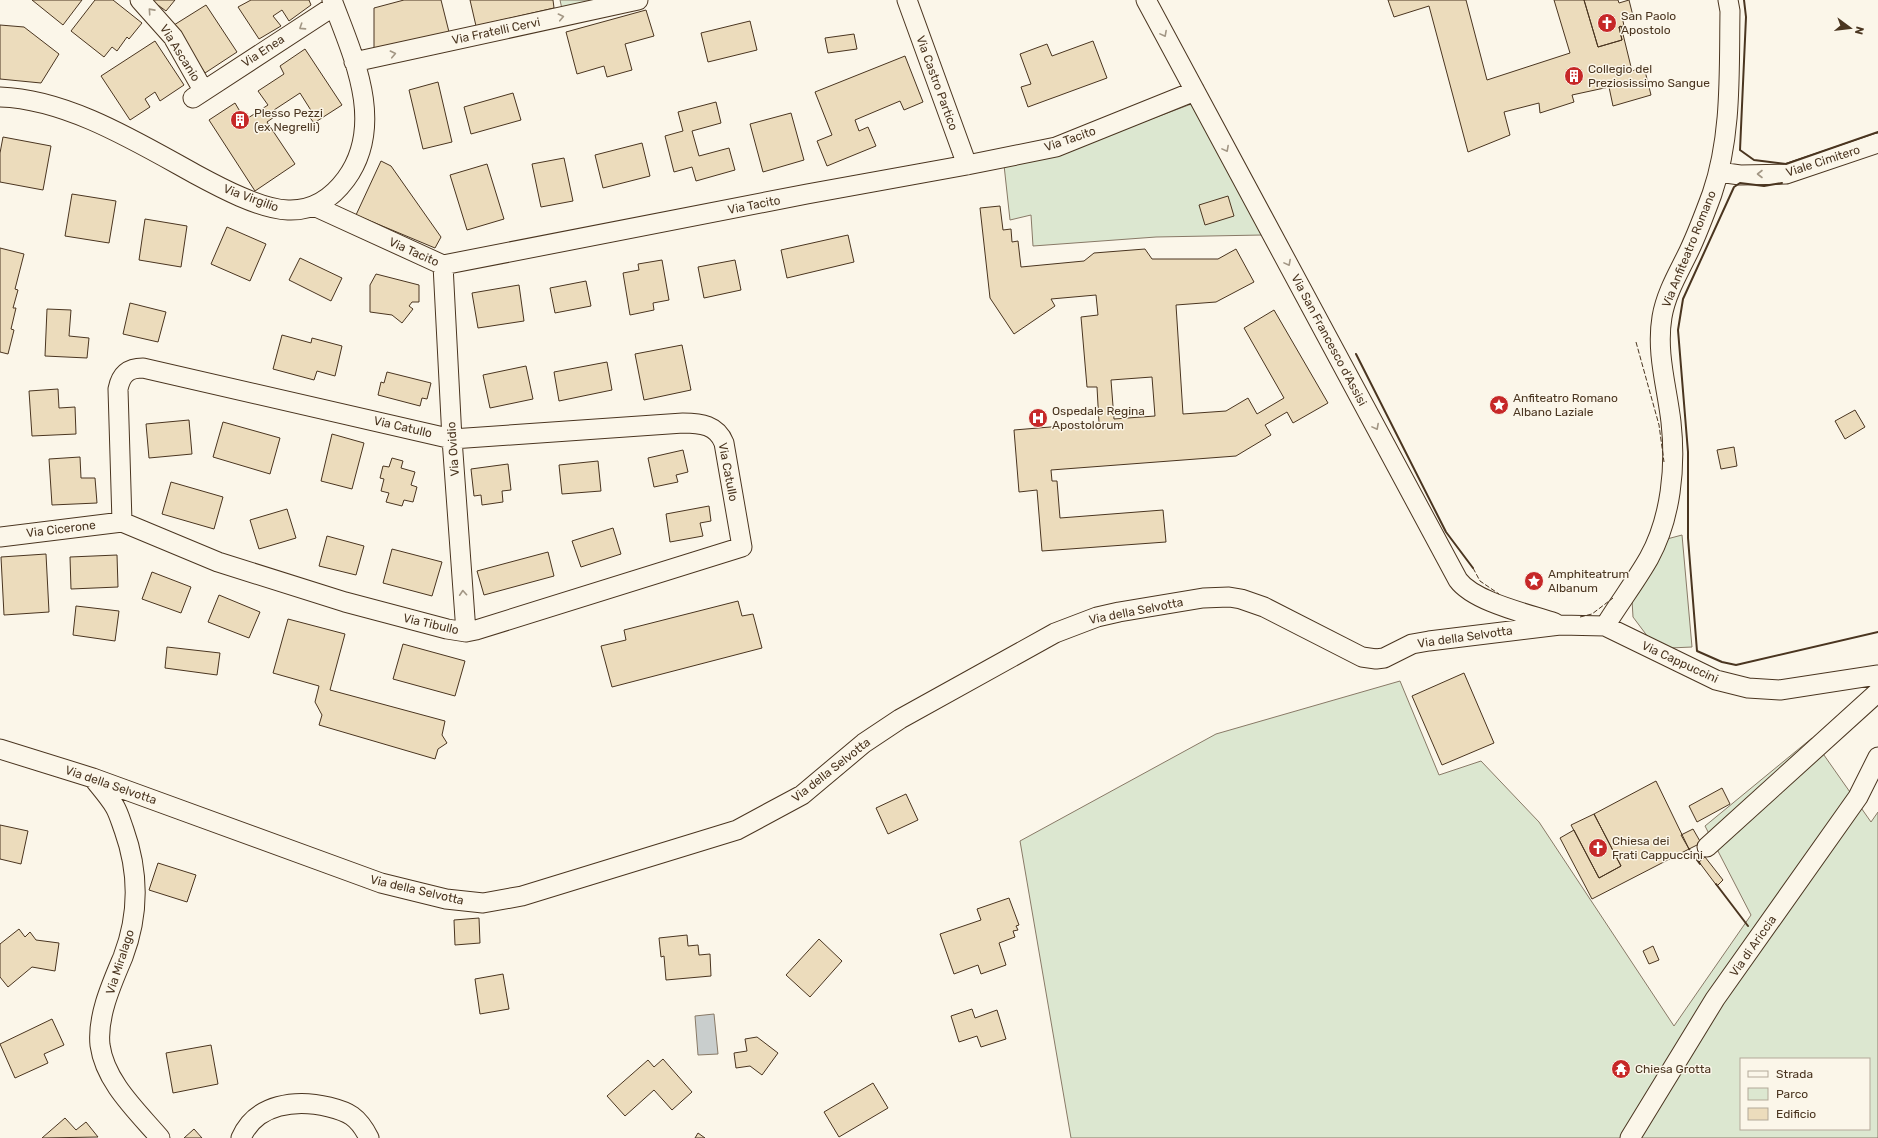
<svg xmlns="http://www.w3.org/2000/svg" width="1878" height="1138" font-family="Rubik,sans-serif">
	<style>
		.green { fill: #dce7d0; stroke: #887966; fill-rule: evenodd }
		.water { fill: #c9cecd; stroke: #887966 }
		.building { fill: #ecdcbc; stroke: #4a3520; fill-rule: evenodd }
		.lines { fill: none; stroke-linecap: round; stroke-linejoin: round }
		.minor-casing { stroke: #4a3520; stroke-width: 21 }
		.minor { stroke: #fbf6e9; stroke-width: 19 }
		.fence { stroke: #4a3520; stroke-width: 1; stroke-dasharray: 5 2; stroke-linecap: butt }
		.wall { stroke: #4a3520; stroke-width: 2 }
		.oneway { stroke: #a29684 }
		.labels { text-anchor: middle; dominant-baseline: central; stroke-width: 3; stroke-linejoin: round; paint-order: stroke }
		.poi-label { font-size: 12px; fill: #4a3520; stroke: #fbf6e9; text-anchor: start }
		.street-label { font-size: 12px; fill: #4a3520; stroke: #fbf6e9 }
	</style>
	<rect width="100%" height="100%" fill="#fbf6e9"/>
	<path class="green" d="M560 0H601L562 9Z
		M1194 103 1262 235 1156 237 1033 246 1031 215 1010 220 1004 165 1055 155Z
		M1682 535 1692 647 1670 648 1648 637 1633 617 1632 600 1667 539Z
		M1400 681 1439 775 1481 761 1539 822 1674 1026 1751 915 1705 826 1812 738 1871 822 1878 812V1138H1071L1020 841 1216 734ZM1741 1059H1869V1129H1741Z"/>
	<path class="water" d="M714 1014 718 1054 698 1055 695 1016Z"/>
	<path class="building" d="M32 0H82L63 25Z
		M95 0H113L142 23 129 39 127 37 117 51 112 47 104 57 71 31Z
		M151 0H175L166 11Z
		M251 0H309L311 5 289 21 282 10 273 16 281 26 259 39 238 7Z
		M404 0H441L449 32 374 52V8Z
		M470 0H553L554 8 476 26Z
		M1388 0H1466L1487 80 1570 53 1554 0H1584L1598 47 1622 40 1619 27 1621 26 1632 71 1644 67 1651 95 1613 106 1609 87 1572 95 1574 102 1540 113 1539 103 1504 112 1510 135 1468 152 1429 6 1394 17Z
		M1584 0H1618L1619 3 1629 0 1633 16 1623 21 1624 26 1619 27 1622 40 1598 47Z
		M206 5 237 52 205 73 174 25Z
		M646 10 654 36 625 44 632 70 607 77 604 66 577 74 566 32Z
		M750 21 757 50 708 62 701 33Z
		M0 25 24 27 59 54 41 83 0 79Z
		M854 34 857 49 828 53 825 38Z
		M155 41 184 85 160 101 155 92 145 99 150 107 130 120 101 76Z
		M1093 41 1107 78 1028 107 1021 87 1031 84 1020 54 1047 44 1052 56Z
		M305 49 342 105 314 123 308 115 312 112 300 93 274 110 277 115 267 122 295 164 255 191 209 120 235 103 245 120 268 105 258 91 284 74 280 66Z
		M905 56 923 102 904 110 900 101 855 120 859 131 868 127 876 146 827 166 817 141 832 135 815 92Z
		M438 82 452 142 423 149 409 90Z
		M513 93 521 120 471 134 464 107Z
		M716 102 721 123 692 131 699 156 729 148 735 170 696 181 692 167 674 172 665 136 683 131 678 112Z
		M791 113 804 160 763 172 750 124Z
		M3 137 51 146 43 190 0 182V153Z
		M642 143 650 176 603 188 595 155Z
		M564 158 573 201 541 207 532 164Z
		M381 161 391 166 441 237 435 248 356 215Z
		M487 164 504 219 467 230 450 175Z
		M72 194 116 201 109 243 65 236Z
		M1228 196 1234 216 1205 225 1199 205Z
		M1000 206 1003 230 1011 229 1012 242 1018 241 1021 267 1084 261 1094 253 1145 249 1152 259H1218L1236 249 1254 282 1216 302 1176 305 1183 414 1226 411 1248 398 1257 414 1284 398 1244 328 1274 310 1328 403 1293 423 1287 412 1265 425 1271 435 1236 456 1051 470 1052 481H1057L1060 518 1163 510 1166 542 1042 551 1037 490 1019 492 1014 430 1099 423 1097 387H1087L1081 317 1098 315 1096 295 1051 299 1055 306 1014 334 990 298 980 208ZM1152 377 1155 416 1114 419 1111 380Z
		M145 219 187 226 181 267 139 260Z
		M227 227 266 244 250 281 211 264Z
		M848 235 854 262 787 278 781 250Z
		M0 248 24 254 15 289 18 290 13 308H16L11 329 14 330 8 354 0 352Z
		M300 258 342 278 331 301 289 280Z
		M662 260 669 300 653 303 654 310 630 315 623 273 639 270 638 264Z
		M735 260 741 290 704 298 698 267Z
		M376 274 419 285V302H412L409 306 413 309 402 323 392 315 370 312V285Z
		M586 281 591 306 555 313 550 288Z
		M519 285 524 321 478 328 472 293Z
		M130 303 166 312 158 342 123 334Z
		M47 309 71 310 69 336 89 338 87 358 45 356Z
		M282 335 311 343 312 338 342 346 335 376 317 371 314 380 273 369Z
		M682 345 691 390 644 400 635 354Z
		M607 362 612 390 559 401 554 372Z
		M526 366 533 399 490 408 483 375Z
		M387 372 431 383 427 399 422 398 420 406 378 395 381 382 384 383Z
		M58 389 59 408 75 407 76 434 32 436 29 391Z
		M1855 410 1865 427 1845 439 1835 421Z
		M189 420 192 454 149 458 146 424Z
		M223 422 280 438 270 474 213 457Z
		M332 434 364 443 352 489 321 481Z
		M1734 447 1737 466 1721 469 1717 450Z
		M683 450 688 472 676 475 678 482 654 487 648 458Z
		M80 457 81 478H95L97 503 52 505 49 459Z
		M392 458 403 461 401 468 415 472 411 485 417 487 413 502 404 500 402 506 386 502 389 493 381 491 384 479 380 478 383 466 389 467Z
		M598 461 601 491 562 494 559 465Z
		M508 464 511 490 502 491 503 502 482 505 481 495 474 496 471 469Z
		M171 482 223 497 214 529 162 514Z
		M709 506 711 521 700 523 703 536 670 542 666 514Z
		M287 509 296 538 259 549 250 520Z
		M613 528 621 554 581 567 572 541Z
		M327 536 364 546 356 575 319 566Z
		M392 549 442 562 432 596 383 583Z
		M548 552 554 576 484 595 477 571Z
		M46 554 49 612 4 615 1 557Z
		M117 555 118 587 71 589 70 557Z
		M152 572 191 587 181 613 142 599Z
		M219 595 260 612 249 638 208 622Z
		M738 601 742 616 753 614 762 648 612 687 601 646 626 640 624 630Z
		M76 606 119 611 115 641 73 635Z
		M288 619 345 634 330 690 445 721 442 735 447 743 438 749 435 759 319 725 322 715 315 702 319 686 273 673Z
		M403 644 465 661 455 696 393 679Z
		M167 647 220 653 217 675 165 668Z
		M1464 673 1494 743 1442 765 1412 696Z
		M1656 781 1689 849 1592 899 1560 838 1574 830 1599 878 1621 866 1594 814Z
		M1722 788 1730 804 1697 822 1689 806Z
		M906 794 918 820 888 834 876 808Z
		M1594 814 1621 866 1599 878 1571 825Z
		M0 825 28 831 21 864 0 859Z
		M1693 829 1701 843 1689 849 1681 835Z
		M1705 857 1723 880 1717 886 1699 862Z
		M158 863 196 875 187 902 149 890Z
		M1009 898 1019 925 1016 926 1018 930 1013 931 1015 937 999 943 1006 965 981 974 978 965 954 974 940 934 981 920 977 909Z
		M479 918 480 943 455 945 454 920Z
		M19 929 25 937 30 932 36 940 59 943 55 971 32 967 8 987 0 977V944Z
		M687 935 688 946 698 945 699 955 710 954 711 976 666 980 664 956 661 957 659 938Z
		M819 939 842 961 810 997 786 975Z
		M1653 946 1659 960 1649 964 1643 951Z
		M503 974 509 1009 480 1014 475 979Z
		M972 1009 975 1018 997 1010 1006 1039 981 1047 977 1036 959 1042 951 1016Z
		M52 1019 64 1045 44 1054 48 1063 15 1078 0 1044Z
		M757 1037 778 1053 762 1075 750 1066 736 1068 734 1053 747 1051 745 1039Z
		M211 1045 218 1084 173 1093 166 1053Z
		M663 1059 692 1092 672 1110 654 1090 625 1116 607 1096 648 1060 654 1067Z
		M873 1083 888 1108 839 1137 824 1112Z
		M65 1118 76 1130 86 1122 98 1137 42 1138Z
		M194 1129 202 1138H184Z
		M698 1133 705 1138H695Z"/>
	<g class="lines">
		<g class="minor-casing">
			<path id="minor" d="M140 0 173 37 203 90
				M907 0 967 165
				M1146 0 1458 580C1474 602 1529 614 1555 623
				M354 62 638 0
				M0 97C67 99 137 142 195 174 219 187 260 209 288 210 313 211 332 198 346 179 386 124 353 56 332 0
				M193 98 334 6
				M1719 172 1740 175 1786 174 1878 143
				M314 206 443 265 807 194 967 165 1056 147 1195 91
				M443 265 452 439 466 632
				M143 368 452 439 683 423C701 423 717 425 724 443L742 547 476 630 466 632 447 629 345 602 218 562 122 522 118 389C121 374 128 368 143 368Z
				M0 537 122 522
				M1605 626C1619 603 1636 581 1649 558 1671 518 1676 467 1671 422 1667 387 1656 353 1662 317 1666 293 1679 272 1689 251 1698 232 1705 213 1712 194 1732 136 1729 72 1730 11L1728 0
				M0 749 93 778 381 883 446 899 483 903 522 896 737 830 802 795 864 743 900 719 1055 633 1097 617 1119 612 1203 598 1229 597 1241 599 1264 607 1362 657 1376 659 1384 658 1412 644 1429 641 1560 625 1605 626 1716 680 1748 688 1780 690 1878 675
				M93 778C100 787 109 797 115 807 119 814 121 822 124 830 139 872 139 915 123 957 112 983 97 1016 100 1045 105 1082 137 1111 160 1138
				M1707 847 1878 692
				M241 1138C256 1103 297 1099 329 1107 337 1109 345 1111 352 1116 359 1121 365 1130 369 1138
				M1630 1138 1715 999 1858 797 1878 757"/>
		</g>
		<use href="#minor" class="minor"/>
		<path class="fence" d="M1636 342 1659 425 1664 462
			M1473 568 1480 581 1499 594
			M1580 617 1592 614 1613 598"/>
		<path class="wall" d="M1744 0 1746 17 1740 150 1754 160 1786 164 1878 132
			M1782 183 1764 186 1740 183 1734 187 1683 299 1678 330 1688 452V538L1697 651 1722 662 1736 665 1878 632
			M1356 354 1446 532 1473 568
			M1689 849 1700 864
			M1716 884 1748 926"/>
	</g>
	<defs><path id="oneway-chevron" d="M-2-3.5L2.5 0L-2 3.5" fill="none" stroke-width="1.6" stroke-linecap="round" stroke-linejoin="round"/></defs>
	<g class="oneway">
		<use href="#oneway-chevron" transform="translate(151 11) rotate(-132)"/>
		<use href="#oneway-chevron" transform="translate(561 17) rotate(-12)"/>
		<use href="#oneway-chevron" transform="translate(302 27) rotate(147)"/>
		<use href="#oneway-chevron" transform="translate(1164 34) rotate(62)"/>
		<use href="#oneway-chevron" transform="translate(393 54) rotate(-12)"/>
		<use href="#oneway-chevron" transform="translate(1226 149) rotate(62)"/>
		<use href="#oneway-chevron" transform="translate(1760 174) rotate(180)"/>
		<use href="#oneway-chevron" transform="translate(1288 263) rotate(62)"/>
		<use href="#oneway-chevron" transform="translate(1376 427) rotate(62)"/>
		<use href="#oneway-chevron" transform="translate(463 593) rotate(-94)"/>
	</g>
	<defs>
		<g id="church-disc" transform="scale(1)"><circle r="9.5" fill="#c62828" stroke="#fbf6e9"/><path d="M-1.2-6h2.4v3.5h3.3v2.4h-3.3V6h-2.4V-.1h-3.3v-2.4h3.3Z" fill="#fff"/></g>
		<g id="building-disc" transform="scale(1)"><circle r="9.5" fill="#c62828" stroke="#fbf6e9"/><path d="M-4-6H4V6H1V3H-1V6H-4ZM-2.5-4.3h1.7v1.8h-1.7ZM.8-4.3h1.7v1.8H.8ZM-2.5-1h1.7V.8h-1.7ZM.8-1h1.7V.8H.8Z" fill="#fff"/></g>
		<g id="sight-disc" transform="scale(1)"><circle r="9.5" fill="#c62828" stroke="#fbf6e9"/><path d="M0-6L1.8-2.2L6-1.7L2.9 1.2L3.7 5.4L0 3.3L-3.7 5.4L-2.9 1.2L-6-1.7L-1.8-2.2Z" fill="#fff"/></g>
		<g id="hospital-disc" transform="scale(1)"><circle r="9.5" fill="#c62828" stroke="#fbf6e9"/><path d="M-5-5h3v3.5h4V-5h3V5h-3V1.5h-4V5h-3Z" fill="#fff"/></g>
		<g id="temple-disc" transform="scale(1)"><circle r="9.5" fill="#c62828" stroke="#fbf6e9"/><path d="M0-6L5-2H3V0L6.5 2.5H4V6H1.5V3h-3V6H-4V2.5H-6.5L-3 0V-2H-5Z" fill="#fff"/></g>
	</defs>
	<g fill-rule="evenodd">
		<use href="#church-disc" x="1607" y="23"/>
		<use href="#building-disc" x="1574" y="76"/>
		<use href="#building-disc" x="240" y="120"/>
		<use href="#sight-disc" x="1499" y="405"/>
		<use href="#hospital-disc" x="1038" y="418"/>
		<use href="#sight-disc" x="1534" y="581"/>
		<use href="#church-disc" x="1598" y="848"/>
		<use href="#temple-disc" x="1621" y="1069"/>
	</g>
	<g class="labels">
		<g class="poi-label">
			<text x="1621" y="16">San Paolo<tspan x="1621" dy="14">Apostolo</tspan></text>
			<text x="1588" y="69">Collegio del<tspan x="1588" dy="14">Preziosissimo Sangue</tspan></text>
			<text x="254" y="113">Plesso Pezzi<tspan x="254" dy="14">(ex Negrelli)</tspan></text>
			<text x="1513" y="398">Anfiteatro Romano<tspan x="1513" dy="14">Albano Laziale</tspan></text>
			<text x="1052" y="411">Ospedale Regina<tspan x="1052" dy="14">Apostolorum</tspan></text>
			<text x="1548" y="574">Amphiteatrum<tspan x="1548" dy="14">Albanum</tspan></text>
			<text x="1612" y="841">Chiesa dei<tspan x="1612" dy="14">Frati Cappuccini</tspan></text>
			<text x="1635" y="1069">Chiesa Grotta</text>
		</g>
		<g class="street-label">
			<text transform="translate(496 31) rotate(-12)">Via Fratelli Cervi</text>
			<text transform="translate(263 51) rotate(-33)">Via Enea</text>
			<text transform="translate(180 53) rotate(58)">Via Ascanio</text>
			<text transform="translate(937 83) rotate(70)">Via Castro Partico</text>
			<text transform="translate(1070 139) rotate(-19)">Via Tacito</text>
			<text transform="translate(1823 161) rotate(-18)">Viale Cimitero</text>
			<text transform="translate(251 198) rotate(20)">Via Virgilio</text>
			<text transform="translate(754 205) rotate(-11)">Via Tacito</text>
			<text transform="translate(1689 249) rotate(-68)">Via Anfiteatro Romano</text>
			<text transform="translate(414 252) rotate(24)">Via Tacito</text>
			<text transform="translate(1329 340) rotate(62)">Via San Francesco d'Assisi</text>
			<text transform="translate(403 427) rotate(13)">Via Catullo</text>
			<text transform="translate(453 449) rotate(-94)">Via Ovidio</text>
			<text transform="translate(728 472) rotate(79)">Via Catullo</text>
			<text transform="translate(61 529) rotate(-7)">Via Cicerone</text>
			<text transform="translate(1136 611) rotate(-11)">Via della Selvotta</text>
			<text transform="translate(431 624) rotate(13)">Via Tibullo</text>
			<text transform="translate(1465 637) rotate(-8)">Via della Selvotta</text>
			<text transform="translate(1680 662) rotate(25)">Via Cappuccini</text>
			<text transform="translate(831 770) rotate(-38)">Via della Selvotta</text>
			<text transform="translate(111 785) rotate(19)">Via della Selvotta</text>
			<text transform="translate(417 890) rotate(13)">Via della Selvotta</text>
			<text transform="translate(1753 946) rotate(-55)">Via di Ariccia</text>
			<text transform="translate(120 962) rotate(-72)">Via Miralago</text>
		</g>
	</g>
	<rect x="1740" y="1058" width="130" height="72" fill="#fbf6e9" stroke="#b4a999"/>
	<rect x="1748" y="1071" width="20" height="6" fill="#fbf6e9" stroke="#b4a999"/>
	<text x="1776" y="1078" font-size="12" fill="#4a3520">Strada</text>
	<rect x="1748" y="1088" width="20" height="12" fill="#dce7d0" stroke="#b4a999"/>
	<text x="1776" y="1098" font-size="12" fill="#4a3520">Parco</text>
	<rect x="1748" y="1108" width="20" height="12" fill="#ecdcbc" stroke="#b4a999"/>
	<text x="1776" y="1118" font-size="12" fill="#4a3520">Edificio</text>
	<g transform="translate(1850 28) rotate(105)" stroke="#fbf6e9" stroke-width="3" paint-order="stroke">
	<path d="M0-3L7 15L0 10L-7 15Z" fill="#4a3520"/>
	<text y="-6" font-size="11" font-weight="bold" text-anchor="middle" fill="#4a3520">N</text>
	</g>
</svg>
